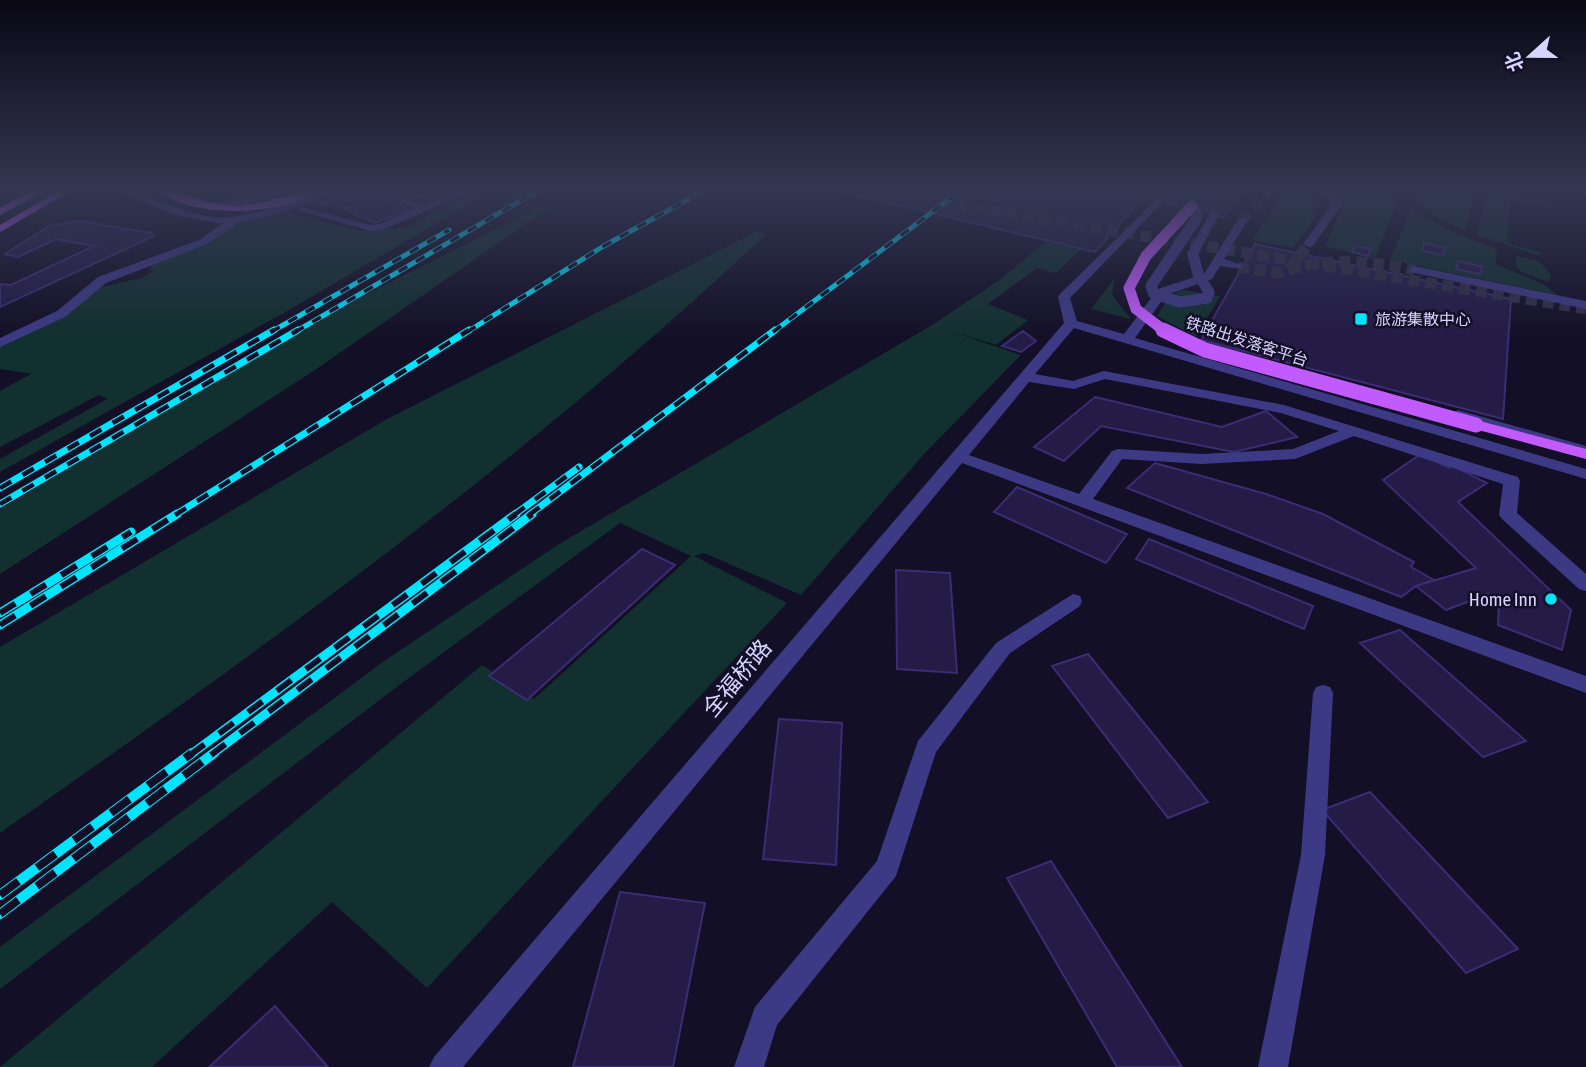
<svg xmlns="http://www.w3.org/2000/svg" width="1586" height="1067" font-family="'Asap Condensed','Noto Sans SC',sans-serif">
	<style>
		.green { fill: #12302f }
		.building { fill: #241b47; stroke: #3b2d73; stroke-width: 2 }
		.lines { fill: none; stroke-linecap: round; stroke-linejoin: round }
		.minor-tunnel { stroke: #312d47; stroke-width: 11; stroke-dasharray: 11 6; stroke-linecap: butt }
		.major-tunnel { stroke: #312d47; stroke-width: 11; stroke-dasharray: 11 6; stroke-linecap: butt }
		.minor { fill: #3d3a85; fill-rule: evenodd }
		.major { fill: #c25bff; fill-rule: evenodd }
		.rail-far3-casing { stroke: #00e5ff; stroke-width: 5 }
		.rail-far2-casing { stroke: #00e5ff; stroke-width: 7 }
		.rail-far1-casing { stroke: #00e5ff; stroke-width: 9 }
		.rail-casing { stroke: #00e5ff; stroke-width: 10 }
		.rail-far3 { stroke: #130f26; stroke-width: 3.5; stroke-dasharray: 10; stroke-linecap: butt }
		.rail-far2 { stroke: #130f26; stroke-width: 4.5; stroke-dasharray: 13; stroke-linecap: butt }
		.rail-far1 { stroke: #130f26; stroke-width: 6; stroke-dasharray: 18; stroke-linecap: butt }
		.rail { stroke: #130f26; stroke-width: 8; stroke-dasharray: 23; stroke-linecap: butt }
		.minor-bridge { stroke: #3d3a85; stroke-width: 11 }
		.major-bridge-far1 { stroke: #c25bff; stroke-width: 11 }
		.major-bridge { stroke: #c25bff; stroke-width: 15 }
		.poi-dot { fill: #00e5ff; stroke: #130f26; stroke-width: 2.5 }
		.labels { text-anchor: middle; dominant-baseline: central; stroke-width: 5; stroke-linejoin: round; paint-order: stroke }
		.far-poi-label { font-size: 16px; fill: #d9d4ff; stroke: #130f26; text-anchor: start }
		.far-street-label { font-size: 16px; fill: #d9d4ff; stroke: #130f26 }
		.poi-label { font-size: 19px; fill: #d9d4ff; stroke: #130f26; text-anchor: end }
		.near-street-label { font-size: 23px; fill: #d9d4ff; stroke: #130f26 }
	</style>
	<rect width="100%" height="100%" fill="#130f26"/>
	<path class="green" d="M474 191H491L296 306 0 472V459L107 399 99 395 0 447V391L31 374 0 369V345L101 287 142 278 152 272 150 267 155 262 214 239 235 223 285 212 362 231 409 227Z
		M1285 191 1320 192 1312 210 1318 213 1293 248 1252 240Z
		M1328 191 1384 192 1397 201 1376 256 1371 258 1325 246 1345 202Z
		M1410 191H1475L1466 231 1428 212Z
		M1486 191 1550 201V208L1509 202 1507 243 1541 252 1540 256 1477 235Z
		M541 206 549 208 315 370 0 574V509L359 298Z
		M1411 210 1452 232 1498 250 1495 264 1543 284 1557 295 1390 260Z
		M758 231 766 234C530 457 265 647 0 833V647L387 419Z
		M1045 242 1081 249 1056 273 1037 268 988 304 1028 320 996 345 950 331 1021 355 926 452 801 595 704 553 694 556 787 603 427 988 332 902 152 1067H0L482 665 534 699 691 556 620 523 398 686 0 989V947L384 661 559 544 932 325 1001 279Z
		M1517 256 1539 261 1551 275 1549 282 1521 272 1515 265Z
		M1115 278 1112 295 1131 319 1091 309Z
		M1183 290 1220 296 1196 337 1157 316 1170 295Z"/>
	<path class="building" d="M409 191H464L434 202Z
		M839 191H1113L1143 197 1095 252Z
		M1113 191H1243L1223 218 1215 213Z
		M370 193 410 210 375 223 334 205Z
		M80 221 151 233 154 236 0 307V284L11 285 94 246 56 239 18 257 5 254 49 226Z
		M1424 243 1445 248 1443 255 1422 251Z
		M1255 244 1511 299 1503 419 1201 340Z
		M1355 246 1371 249 1368 256 1352 252Z
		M1459 261 1483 267 1480 274 1456 269Z
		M1023 331 1036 341 1021 352 1002 346Z
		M1095 397 1222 427 1266 411 1297 437 1234 452 1101 426 1064 461 1034 447Z
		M1421 454 1449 468 1453 466 1487 483 1458 502 1571 610 1562 650 1498 625 1499 603 1488 594 1446 610 1416 586 1476 568 1383 480Z
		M1155 463 1266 494 1323 514 1414 562 1411 567 1434 580 1416 586 1401 597 1127 488Z
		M1017 487 1127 534 1106 563 994 512Z
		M1149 539 1313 606 1304 629 1136 559Z
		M642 549 675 565 527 700 489 676Z
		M896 570 950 573 957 673 897 669Z
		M1400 630 1526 741 1483 757 1360 643Z
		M1088 654 1208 802 1168 818 1052 666Z
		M779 719 842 723 836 865 763 859Z
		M1370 792 1518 949 1466 973 1322 810Z
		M1051 861 1182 1067H1117L1007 878Z
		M620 892 705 903 673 1067H573Z
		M275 1006 328 1067H209Z"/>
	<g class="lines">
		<path class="minor-tunnel" d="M1158 201 1166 191
			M1215 213 1230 191
			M1242 221 1268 191
			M1238 267 1280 273 1293 264 1309 244
			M1289 270C1332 257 1371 261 1414 270"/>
		<path class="major-tunnel" d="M872 191 1586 309
			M1192 206 1199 191"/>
		<path class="minor" d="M116 191C150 191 181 215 216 217 262 220 298 191 337 191L287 211 238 223 207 244 106 283 65 317 0 347V338L57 311 98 277 199 240 222 224 176 215Z
			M281 191H299L246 205 205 208 200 205Z
			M347 191H362L324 206 315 204Z
			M379 191H392L424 206 458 191H472L382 230 370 231 298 210 303 207 370 225 380 224 415 209Z
			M1321 191C1332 191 1337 193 1342 204L1313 246 1309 247 1303 244 1332 204Z
			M1158 198 1163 201 1162 203 1070 298 1077 321 1124 334 1158 289 1204 274 1238 219H1246L1247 221 1224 259 1242 265V269L1220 266 1212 279 1166 295 1135 338 1586 469V479L1074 328 1035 374 1073 381 1104 371 1284 405 1518 477 1520 481 1517 513 1586 574V591L1579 589 1502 519 1499 515 1503 484 1354 436 1295 459 1201 464 1122 459 1093 499 1586 676V693L962 463 463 1067H429L434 1057 1064 323 1058 297 1060 294ZM1105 379 1281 413 1339 431 1293 449 1201 454 1118 449 1112 451 1079 494 969 455 1029 382 1074 389Z
			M1211 211 1220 213 1197 256H1189L1187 254Z
			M1414 266 1586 301V309L1410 272V268Z
			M1458 410 1586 446V456L1453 417 1451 414Z
			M1073 594 1080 596 1082 601 1080 606 1010 653 936 752 896 876 777 1025 764 1067H734L755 1007 877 861 918 741 996 643Z
			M1323 685 1330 687 1333 693 1325 855 1288 1067H1258L1301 855 1313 693 1316 687Z"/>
		<path class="major" d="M32 191H45L0 215V208Z
			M59 191H71L0 232V225Z
			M157 191C184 191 209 206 237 206 265 205 290 191 317 191 280 217 193 218 157 191Z
			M1476 420 1586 449V459L1471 428 1468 425Z"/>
		<g class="rail-far3-casing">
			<path id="rail-far3" d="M271 332 449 230
				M295 332 537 191
				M467 332 602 247 703 191
				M773 332 960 191"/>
		</g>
		<g class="rail-far2-casing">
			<path id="rail-far2" d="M0 488 274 330
				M0 504 298 330
				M175 515 469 330
				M514 515 579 467
				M529 515 775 330"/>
		</g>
		<g class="rail-far1-casing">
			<path id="rail-far1" d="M0 613 131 532
				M0 625 177 514
				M190 755 516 514
				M211 755 532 514"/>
		</g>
		<g class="rail-casing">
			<path id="rail" d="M0 895 192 753
				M0 914 214 753"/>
		</g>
		<use href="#rail-far3" class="rail-far3"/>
		<use href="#rail-far2" class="rail-far2"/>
		<use href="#rail-far1" class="rail-far1"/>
		<use href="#rail" class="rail"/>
		<path class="minor-bridge" d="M1192 206 1197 214 1195 221 1151 286 1154 294 1180 302 1207 298 1209 292 1198 274 1193 254"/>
		<path class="major-bridge-far1" d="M1166 332 1136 309 1129 288 1146 256 1192 206"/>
		<path class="major-bridge" d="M1163 330 1205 350 1476 425"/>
	</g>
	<linearGradient id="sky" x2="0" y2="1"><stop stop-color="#0a0815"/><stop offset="0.56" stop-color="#333752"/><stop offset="1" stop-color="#333752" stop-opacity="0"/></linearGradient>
	<rect width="1586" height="340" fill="url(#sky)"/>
	<g class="poi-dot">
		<rect x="1354" y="312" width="14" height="14" rx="3.5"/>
		<circle cx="1551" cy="599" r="7"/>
	</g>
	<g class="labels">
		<g class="far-poi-label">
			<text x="1375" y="319">旅游集散中心</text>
		</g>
		<g class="far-street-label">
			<text transform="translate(1247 341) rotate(18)">铁路出发落客平台</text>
		</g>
		<g class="poi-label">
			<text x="1537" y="599">Home Inn</text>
		</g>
		<g class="near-street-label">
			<text transform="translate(737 678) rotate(-50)">全福桥路</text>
		</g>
	</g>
	<g transform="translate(1530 56) rotate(249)" stroke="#130f26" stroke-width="5" paint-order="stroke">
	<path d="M0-5L12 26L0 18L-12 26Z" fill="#d9d4ff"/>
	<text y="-10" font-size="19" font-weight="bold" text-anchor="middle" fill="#d9d4ff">北</text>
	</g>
</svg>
